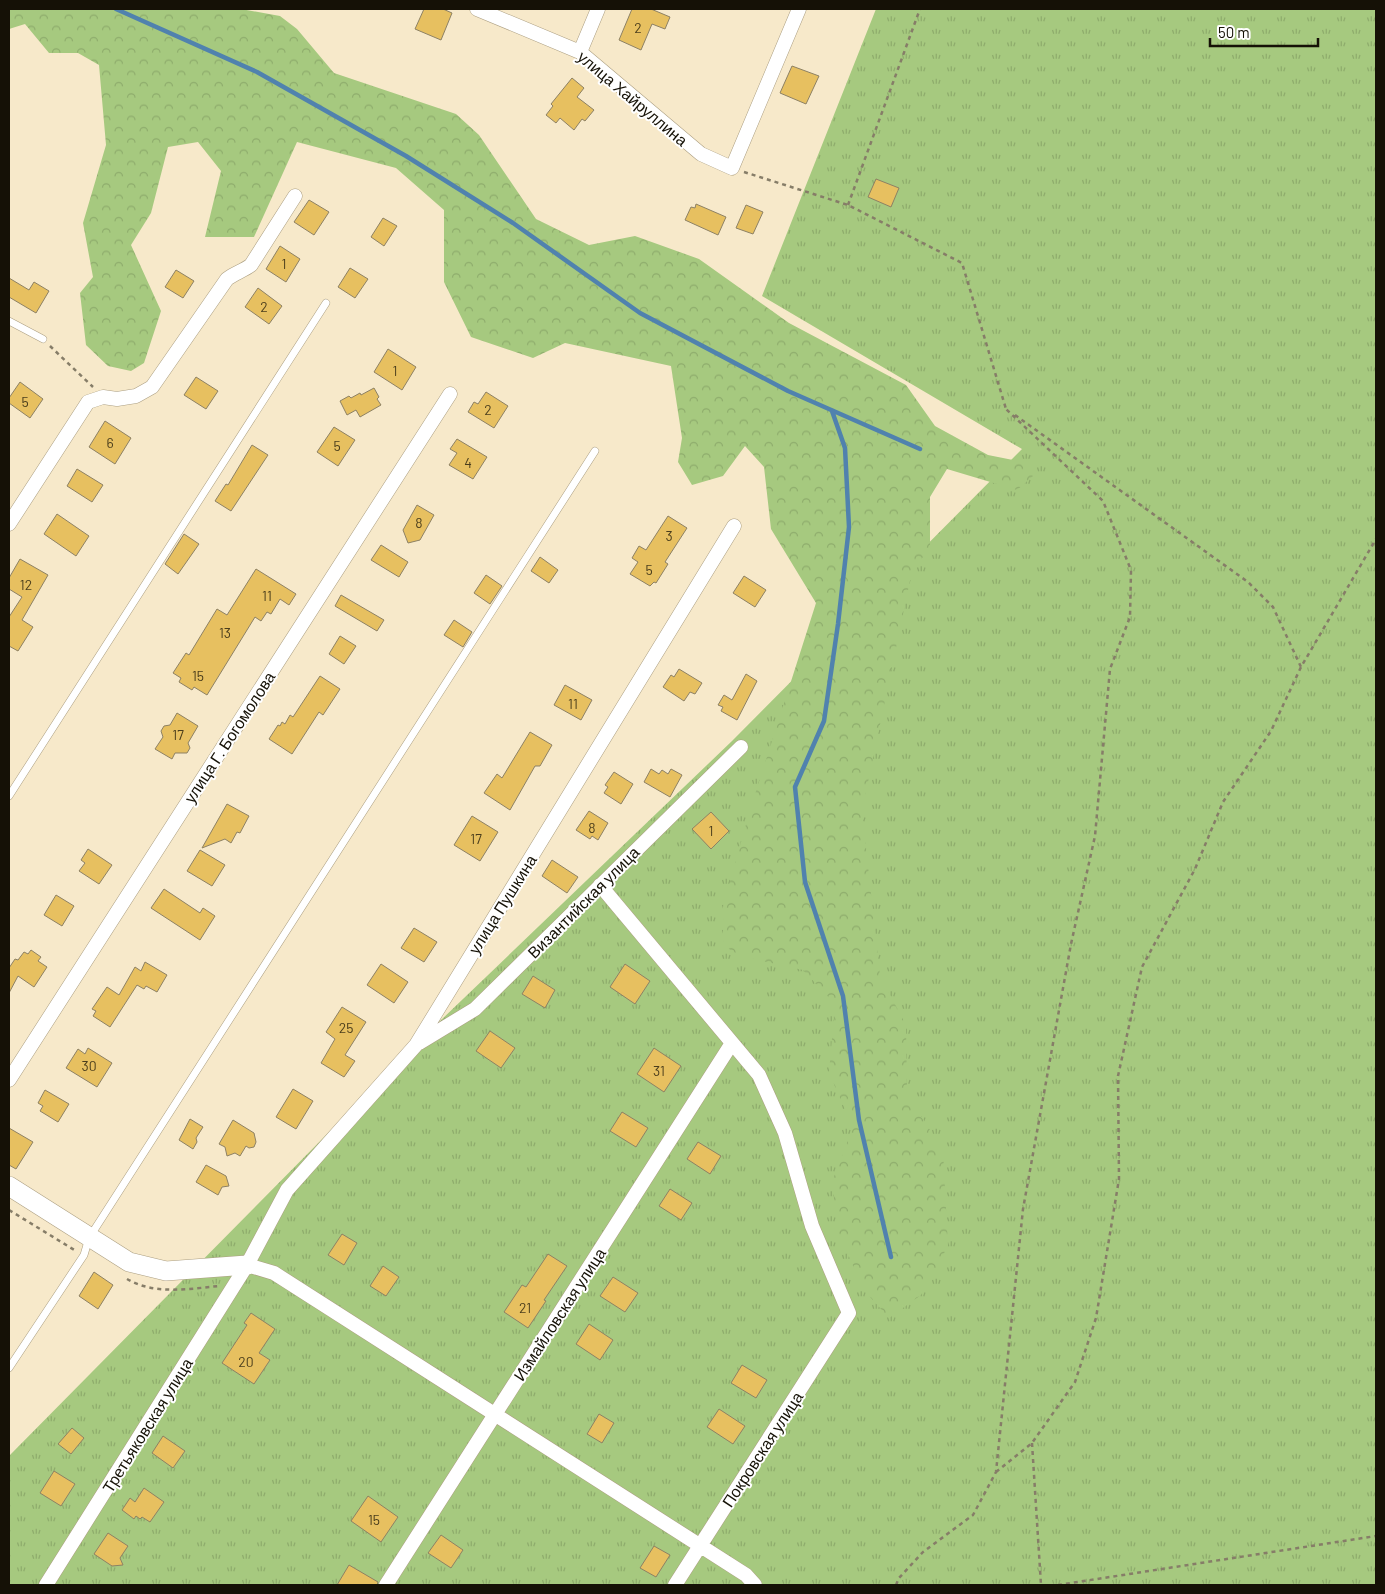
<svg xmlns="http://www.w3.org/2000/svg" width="1385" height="1594" font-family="Barlow,sans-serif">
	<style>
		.grass { fill: url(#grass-tufts) }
		.forest { fill: url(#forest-crowns) }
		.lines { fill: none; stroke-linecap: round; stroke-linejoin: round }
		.stream { stroke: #5082ae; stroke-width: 4.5 }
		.building { fill: #e7c060; stroke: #8d8164 }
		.lane-casing { stroke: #ac9f82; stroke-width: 8 }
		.street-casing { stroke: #ac9f82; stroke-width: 15 }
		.secondary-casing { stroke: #ac9f82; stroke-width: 20 }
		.path { stroke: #867d68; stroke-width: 2.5; stroke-dasharray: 4 4; stroke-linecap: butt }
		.lane { stroke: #fff; stroke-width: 7 }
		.street { stroke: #fff; stroke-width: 14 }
		.secondary { stroke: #fff; stroke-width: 19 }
		.labels { text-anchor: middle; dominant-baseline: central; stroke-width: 4; stroke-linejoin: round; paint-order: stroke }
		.number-label { font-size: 14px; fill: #4a3d1c }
		.street-label { font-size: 16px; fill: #151106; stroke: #fff }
	</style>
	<defs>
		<pattern id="grass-tufts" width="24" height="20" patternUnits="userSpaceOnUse" patternTransform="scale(1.25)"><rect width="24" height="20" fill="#a6c97f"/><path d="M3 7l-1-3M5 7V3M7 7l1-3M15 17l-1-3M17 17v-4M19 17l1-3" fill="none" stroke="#8eac6c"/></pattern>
		<pattern id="forest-crowns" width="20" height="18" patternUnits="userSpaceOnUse" patternTransform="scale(1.25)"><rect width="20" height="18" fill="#a6c97f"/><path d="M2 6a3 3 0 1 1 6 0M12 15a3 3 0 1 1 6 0" fill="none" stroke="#8eac6c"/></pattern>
	</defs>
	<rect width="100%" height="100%" fill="#f7e9ca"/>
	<path class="grass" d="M876 9H1376V1585H9V1456L415 1045 732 741 1022 449 762 296Z"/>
	<path class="forest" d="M9 9H241L280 16 297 29 334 73 456 114 479 135 536 219 589 245 635 236 699 259 789 323 906 385 935 426 988 455 1023 462 1033 476 1017 490 947 469 930 497V548L912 571 862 811 880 976 906 1025 907 1093 943 1151 948 1246 921 1295 889 1318 863 1289 838 1231 832 1182 853 1127 829 1073 835 1004 803 970 740 956 723 945V907L750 810 816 603 771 529 764 467 745 446 723 476 692 485 678 462 682 438 671 366 565 343 533 358 471 337 444 282V210L396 168 297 142 254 237H205L221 171 198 142 168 147 151 213 131 245 161 311 144 363 131 371 108 366 86 345 80 293 93 277 83 223 106 145 99 65 78 53H49L25 24 9 29Z"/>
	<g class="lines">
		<path class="stream" d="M116 9 257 72 406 156 513 223 640 313 788 391 920 449
			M832 411 845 448 849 527 838 624 824 721 795 787 805 882 843 996 859 1120 891 1257"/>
	</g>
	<path class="building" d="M424 9H443L452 13 441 40 415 29Z
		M632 9H651L670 17 665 29 652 24 641 50 619 40Z
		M792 66 819 76 806 104 780 93Z
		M572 78 584 88 577 97 594 110 585 121 582 119 574 130 560 118 556 123 546 115 553 106 551 104Z
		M876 179 899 188 891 207 868 197Z
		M309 200 329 212 314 235 294 222Z
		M696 204 726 217 718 235 685 220 691 207 695 208Z
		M746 205 763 212 753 234 736 228Z
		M383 218 397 226 384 246 371 237Z
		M280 246 300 259 286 282 266 269Z
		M350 268 368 279 355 298 338 287Z
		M176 270 194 281 183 298 165 287Z
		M9 278 29 290 34 282 49 291 36 313 9 297Z
		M258 288 282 306 269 324 245 307Z
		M388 349 416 367 402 390 374 372Z
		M196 377 218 391 206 409 184 395Z
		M20 382 43 399 30 418 9 403V398Z
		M374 388 379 397 377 399 381 405 360 417 356 410 347 415 340 401 349 396 351 398 360 393 361 395Z
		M486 392 508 406 494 428 468 412 474 402 478 404Z
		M105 421 131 438 115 464 89 447Z
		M334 427 355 440 338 466 317 452Z
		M457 439 487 457 473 479 449 465 457 453 450 449Z
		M252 445 268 455 231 511 215 501 226 484 228 485Z
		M77 469 103 485 92 502 67 486Z
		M417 505 434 515 420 540 408 543 403 530Z
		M57 514 89 536 76 556 44 534Z
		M668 516 687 528 665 562 668 564 656 583 654 582 650 586 630 574 638 562 632 558 639 546 646 550Z
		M184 534 199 544 178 574 165 564Z
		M381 545 408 562 399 577 371 560Z
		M540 557 558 570 549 583 531 571Z
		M20 559 48 575 22 620 33 627 18 651 9 646V617L22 597 9 589V578Z
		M256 569 296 594 289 605 280 599 271 614 267 612 261 621 255 617 207 695 194 687 192 690 179 682 181 678 173 673 186 653 189 655 217 609 227 615Z
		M486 575 502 586 490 604 474 593Z
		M744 576 766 590 755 607 733 593Z
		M341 595 384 620 377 631 335 606Z
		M454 620 472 632 463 647 444 635Z
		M340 636 356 646 344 664 329 654Z
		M679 669 702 683 695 694 690 692 684 701 663 687 671 675 674 677Z
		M746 674 757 681 737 720 721 711 723 707 718 705 724 695 732 700Z
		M320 676 340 689 323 715 319 712 292 754 269 739 278 725 280 726 282 722 285 724 290 715 293 717Z
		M565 685 592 700 581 720 554 705Z
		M177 713 198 726 188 743 190 748 187 753H175L172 759 155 749 163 737 161 731 164 726 170 725Z
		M530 732 552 745 540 766H535L510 810 484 793 497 774 502 778Z
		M651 769 659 774 662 770 668 774 671 769 682 775 670 797 644 782Z
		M614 772 633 784 621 804 604 793 608 787 605 785Z
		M227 804 249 816 240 833 237 832 231 843 225 839 202 848Z
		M589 811 608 823 598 840 592 836 590 839 576 830Z
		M711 812 729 831 711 849 692 829Z
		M472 816 498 832 480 861 454 845Z
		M88 849 112 865 99 884 79 871 85 863 81 860Z
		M200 850 225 865 212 886 187 871Z
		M552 860 578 877 567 893 542 876Z
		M164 889 200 913 203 908 215 916 200 940 151 908Z
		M56 895 74 906 62 926 44 915Z
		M414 928 437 942 424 962 401 948Z
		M31 950 41 957 38 961 47 967 34 987 18 976 9 993V968L15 959 18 960 24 952 28 954Z
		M145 962 167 975 157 992 146 986 144 989 137 985 110 1027 93 1016 96 1011 92 1009 107 987 119 995 135 967 141 971Z
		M381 964 408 982 394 1003 367 985Z
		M625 964 650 981 635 1004 610 987Z
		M533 976 555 990 545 1008 522 994Z
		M342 1007 366 1022 345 1055 355 1061 344 1077 321 1063 335 1039 326 1032Z
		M490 1031 515 1048 501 1068 476 1051Z
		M88 1048 112 1063 97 1087 66 1068 78 1049 85 1054Z
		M654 1048 681 1066 664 1092 637 1074Z
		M293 1089 313 1101 296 1129 276 1117Z
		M45 1090 69 1104 58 1122 40 1111 43 1106 38 1103Z
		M622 1112 648 1128 636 1147 610 1131Z
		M190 1119 203 1127 196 1138 197 1142 193 1149 179 1140Z
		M233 1120 254 1133 256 1142 254 1147 249 1148 246 1146 240 1156 235 1153 227 1156 225 1147 219 1144Z
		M9 1128 33 1142 16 1169 9 1165Z
		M698 1142 721 1156 710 1174 687 1159Z
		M206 1165 226 1176 229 1186 222 1187 218 1195 196 1182Z
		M670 1189 692 1203 681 1220 659 1206Z
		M342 1234 357 1243 344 1265 328 1255Z
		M548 1254 567 1266 544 1300 546 1301 528 1328 504 1312 522 1285 526 1287Z
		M383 1266 399 1277 386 1296 370 1286Z
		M94 1272 113 1285 98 1309 79 1296Z
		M613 1277 638 1293 625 1312 600 1296Z
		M251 1313 275 1329 259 1353 270 1360 254 1384 222 1363 247 1325 244 1323Z
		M589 1324 613 1340 600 1360 576 1344Z
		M742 1365 767 1380 756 1398 731 1383Z
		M719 1409 745 1426 733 1444 707 1427Z
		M599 1414 614 1423 602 1443 587 1434Z
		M72 1428 84 1438 71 1454 58 1444Z
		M163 1436 185 1451 173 1468 152 1453Z
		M54 1471 75 1484 61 1506 40 1493Z
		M144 1488 164 1502 150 1522 142 1517 140 1519 136 1516 134 1519 122 1510 130 1498 135 1502Z
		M368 1496 398 1517 381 1542 351 1521Z
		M108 1533 128 1546 120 1558 123 1565 112 1566 94 1554Z
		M441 1535 463 1550 451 1568 428 1553Z
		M654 1546 670 1555 656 1577 640 1568Z
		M349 1565 378 1582 377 1585H337Z"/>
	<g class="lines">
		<g class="lane-casing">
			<path id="lane" d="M9 321 43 339
				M9 796 326 303
				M9 1368 84 1255 89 1238 595 451"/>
		</g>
		<g class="street-casing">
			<path id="street" d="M477 9 580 52 701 154 732 168 799 9
				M580 52 598 9
				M9 524 88 402 103 397 117 399 136 396 152 387 227 279C235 273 243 271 251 265L295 196
				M600 885 759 1075 785 1133 812 1226 849 1313 675 1585
				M419 1043 475 1009 741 747
				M9 1080 450 394
				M247 1265 274 1273 746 1575 755 1585
				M46 1585 247 1265 287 1190 416 1045 734 526
				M386 1585 732 1043"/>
		</g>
		<g class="secondary-casing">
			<path id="secondary" d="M9 1186 129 1262 166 1271 247 1265"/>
		</g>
		<path class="path" d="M744 172 848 205 962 263 1006 409
			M848 205 920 9
			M50 346 93 387
			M1015 415 1248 582 1273 607 1301 667
			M9 1210 76 1251
			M127 1279C154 1295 189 1289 219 1286
			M1032 1443 1041 1585
			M996 1472 1032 1443 1075 1382 1096 1318 1119 1179 1118 1076 1142 967 1195 869 1223 802 1271 731 1301 667 1376 539
			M896 1585 899 1578 923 1552 973 1515 996 1472 1023 1209 1071 944 1095 836 1110 669 1130 617 1131 570 1103 501 1006 409
			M1058 1585 1376 1536"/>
		<use href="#lane" class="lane"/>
		<use href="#street" class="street"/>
		<use href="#secondary" class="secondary"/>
	</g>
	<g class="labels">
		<g class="number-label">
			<text x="638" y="27">2</text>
			<text x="284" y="263">1</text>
			<text x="264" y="306">2</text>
			<text x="395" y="370">1</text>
			<text x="25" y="401">5</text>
			<text x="488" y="409">2</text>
			<text x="110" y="442">6</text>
			<text x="337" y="445">5</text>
			<text x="468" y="462">4</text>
			<text x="419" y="522">8</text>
			<text x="669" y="535">3</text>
			<text x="649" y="569">5</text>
			<text x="26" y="584">12</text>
			<text x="267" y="595">11</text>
			<text x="225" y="632">13</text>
			<text x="198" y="675">15</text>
			<text x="573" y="703">11</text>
			<text x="178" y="734">17</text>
			<text x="592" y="827">8</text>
			<text x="711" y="830">1</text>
			<text x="476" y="838">17</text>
			<text x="346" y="1027">25</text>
			<text x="89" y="1065">30</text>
			<text x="659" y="1070">31</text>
			<text x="525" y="1307">21</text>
			<text x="246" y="1361">20</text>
			<text x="374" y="1519">15</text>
		</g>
		<g class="street-label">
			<text transform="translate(633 98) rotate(40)">улица Хайруллина</text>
			<text transform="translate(229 737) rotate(-57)">улица Г. Богомолова</text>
			<text transform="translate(583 902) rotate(-45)">Византийская улица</text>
			<text transform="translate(502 904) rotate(-58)">улица Пушкина</text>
			<text transform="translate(559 1314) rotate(-57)">Измайловская улица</text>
			<text transform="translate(147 1425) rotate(-58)">Третьяковская улица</text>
			<text transform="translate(762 1449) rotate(-57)">Покровская улица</text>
		</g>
	</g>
	<rect width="1385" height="1594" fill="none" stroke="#151106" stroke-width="20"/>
	<path d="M1210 38v8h108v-8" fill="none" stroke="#151106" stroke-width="2.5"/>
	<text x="1218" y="38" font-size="15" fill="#151106" stroke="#ffffff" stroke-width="4" paint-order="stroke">50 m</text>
</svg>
